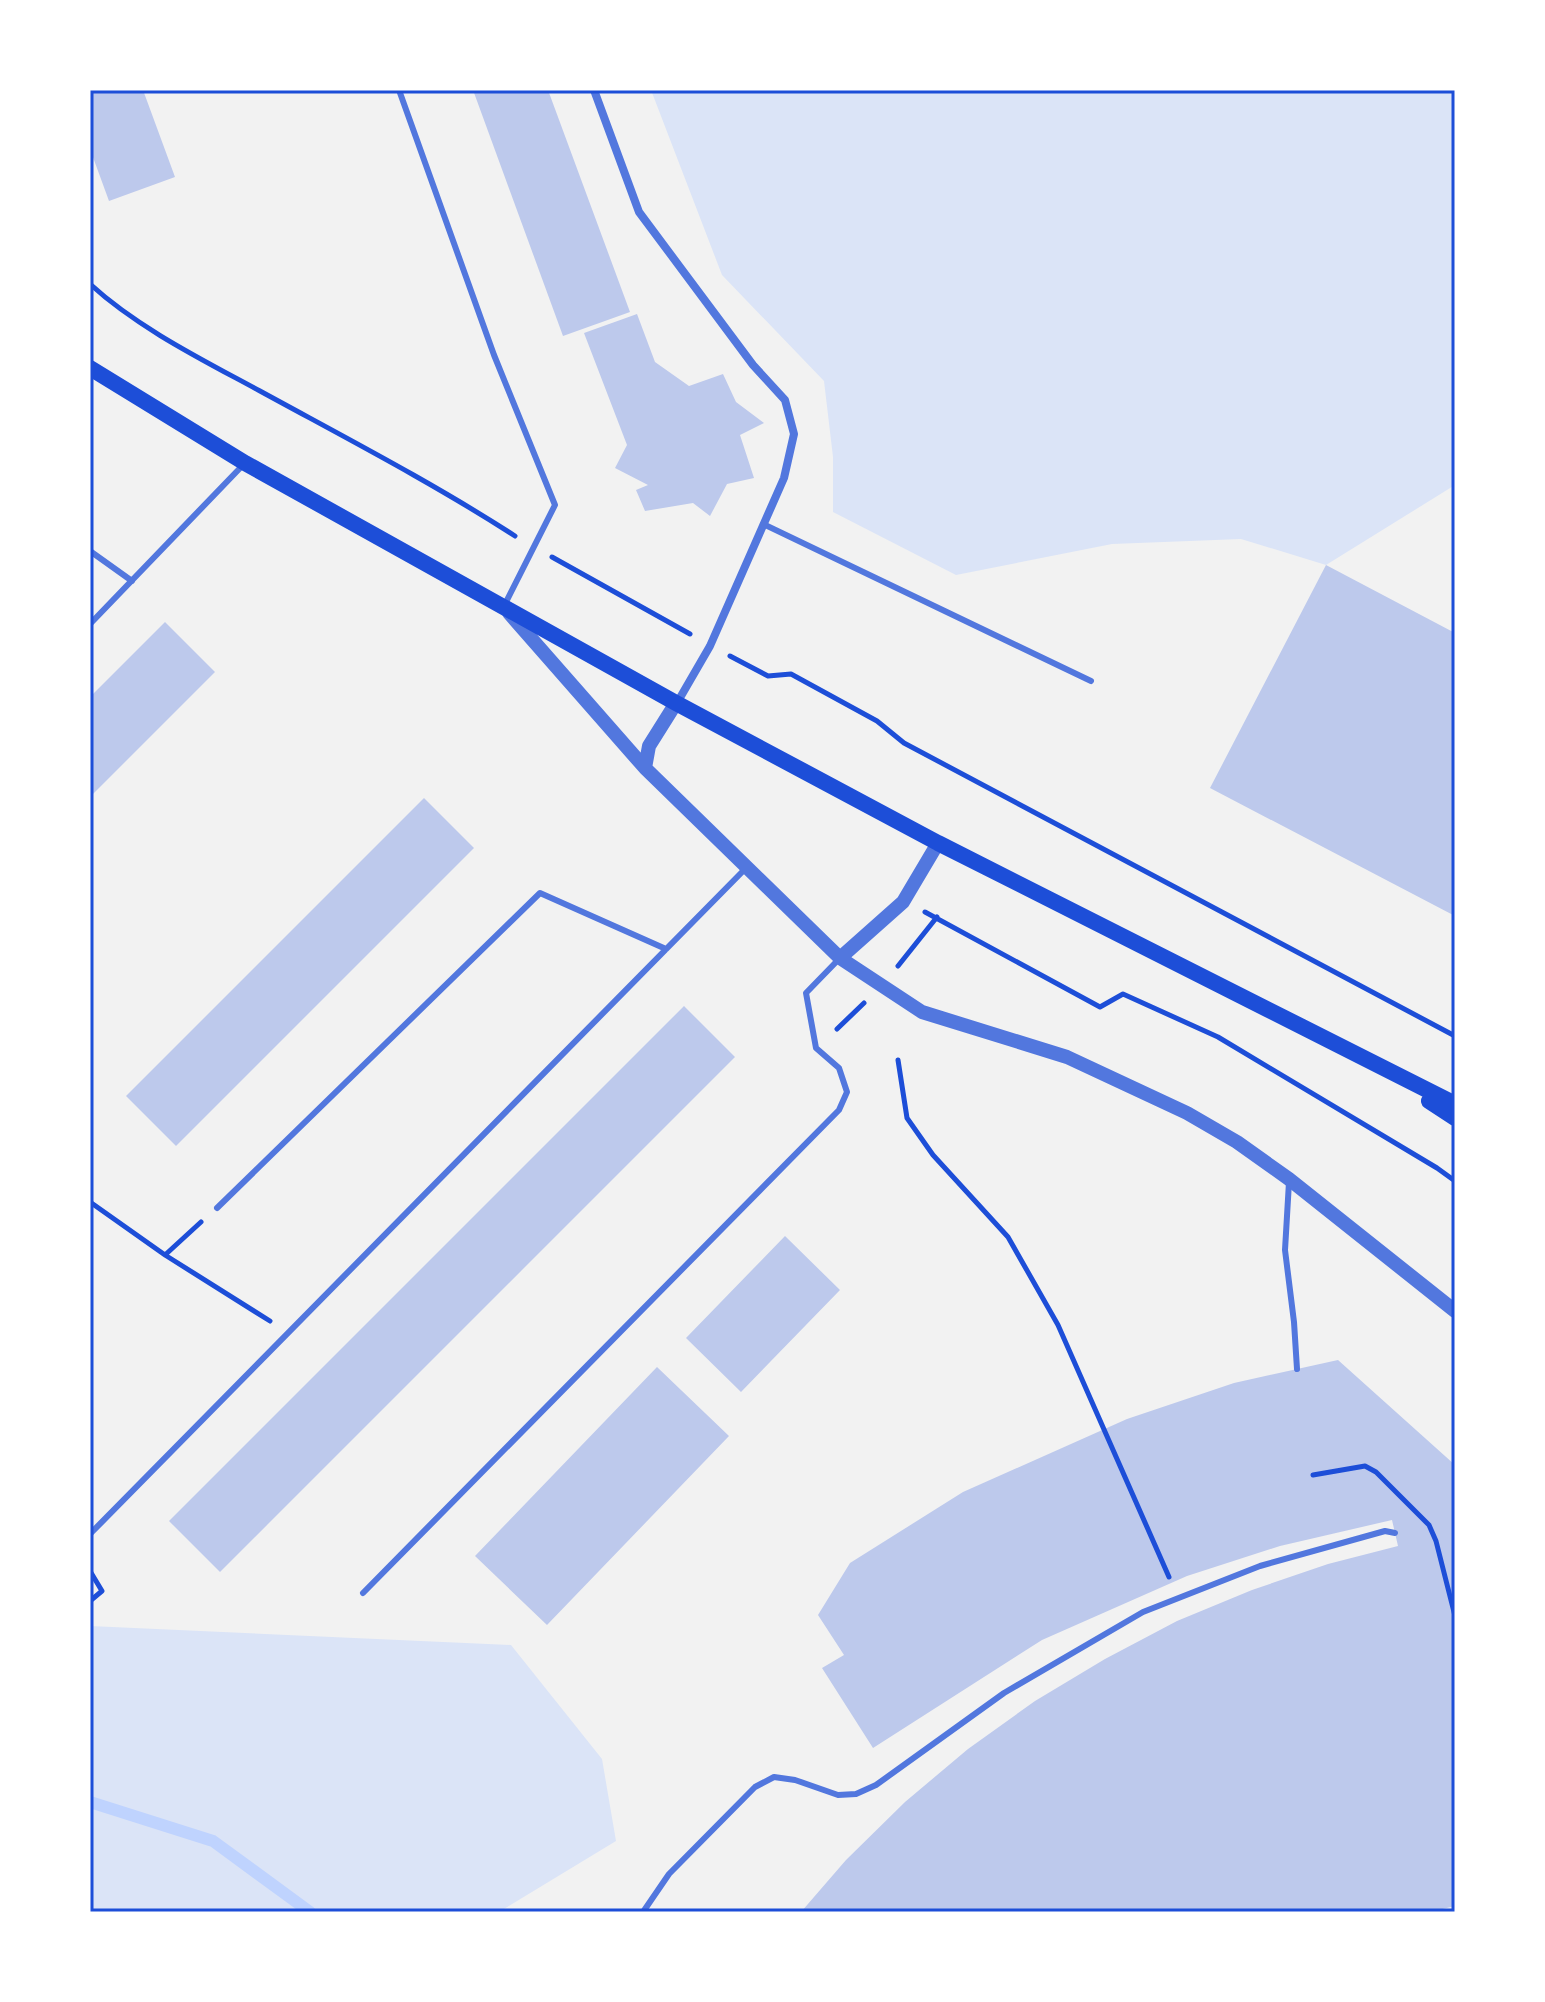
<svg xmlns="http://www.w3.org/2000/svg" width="1545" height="2002" font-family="'Alegreya Sans',sans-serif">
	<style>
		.green { fill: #dbe4f7 }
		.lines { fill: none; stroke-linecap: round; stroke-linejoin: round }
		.stream { stroke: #bfd3fe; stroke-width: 12 }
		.building { fill: #bdc9ec }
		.path { stroke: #1d4ed8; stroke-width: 5 }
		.service { stroke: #5277de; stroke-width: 6 }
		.minor { stroke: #5277de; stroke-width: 8 }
		.tertiary { stroke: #5277de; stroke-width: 14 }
		.secondary { stroke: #1d4ed8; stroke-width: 16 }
		.neatline { fill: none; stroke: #1d4ed8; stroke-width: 3 }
	</style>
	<rect width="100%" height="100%" fill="#f2f2f2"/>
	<path class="green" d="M651 90H1455V485L1326 565 1241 539 1112 544 956 575 833 512V457L824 381 722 275Z
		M90 1626 511 1645 602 1759 616 1841 499 1912H90Z"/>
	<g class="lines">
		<path class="stream" d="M90 1802 213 1841 310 1912"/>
	</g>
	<path class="building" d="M90 90H143L175 177 109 201 90 149Z
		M473 90H548L630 312 563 336Z
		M637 314 655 362 689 386 723 374 736 402 764 423 740 435 754 478 727 484 710 516 693 503 645 511 636 490 648 485 615 468 627 445 584 333Z
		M1326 565 1455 633V916L1210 788Z
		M165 622 215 672 90 797V697Z
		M424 798 474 848 176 1146 126 1096Z
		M684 1006 735 1057 220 1572 169 1521Z
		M785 1236 840 1290 741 1392 686 1338Z
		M1338 1360 1455 1465V1906L1430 1912H801L846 1860 905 1802 968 1749 1035 1701 1105 1659 1177 1621 1252 1590 1328 1564 1398 1546 1392 1520 1280 1546 1187 1576 1042 1640 873 1748 822 1668 844 1655 818 1615 850 1563 963 1492 1127 1419 1234 1383Z
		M657 1367 729 1436 547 1625 475 1556Z"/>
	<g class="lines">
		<path class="path" d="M90 284C138 328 203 360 260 391 346 438 433 483 515 536
			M552 557 690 634
			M730 656 768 676 791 674 877 721 904 743 1455 1036
			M925 912 1100 1007 1123 994 1218 1037 1437 1168 1455 1181
			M898 966 937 917
			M837 1029 864 1003
			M898 1060 907 1118 933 1155 1008 1237 1058 1325 1169 1577
			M90 1202 165 1255 201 1222
			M165 1255 270 1321
			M1313 1475 1365 1466 1376 1472 1429 1525 1436 1541 1455 1616
			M90 1571 102 1591 90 1601"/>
		<path class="service" d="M399 90 494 355 555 505 504 606
			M763 524 1091 681
			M90 551 132 581
			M90 624 243 465
			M1289 1182 1285 1250 1294 1322 1297 1369
			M217 1208 540 893 666 949
			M90 1534 747 867
			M363 1593 839 1110 847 1092 839 1068 816 1048 806 993 839 959
			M643 1912 669 1874 755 1787 774 1777 795 1780 838 1795 856 1794 876 1785 1004 1693 1143 1612 1260 1566 1385 1531 1395 1533"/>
		<path class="minor" d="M594 90 639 212 753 365 785 400 794 434 784 478 710 646 677 703"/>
		<path class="tertiary" d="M509 613 645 768 840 958 922 1012 1067 1057 1187 1113 1237 1142 1289 1179 1455 1311
			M645 768 649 746 676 703
			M840 958 903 902 938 843"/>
		<path class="secondary" d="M90 368 245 463 676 703 938 843 1455 1104
			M1429 1101 1455 1118"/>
	</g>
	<rect width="1545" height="2002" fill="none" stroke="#ffffff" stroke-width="184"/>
	<rect x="92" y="92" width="1361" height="1818" class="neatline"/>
</svg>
